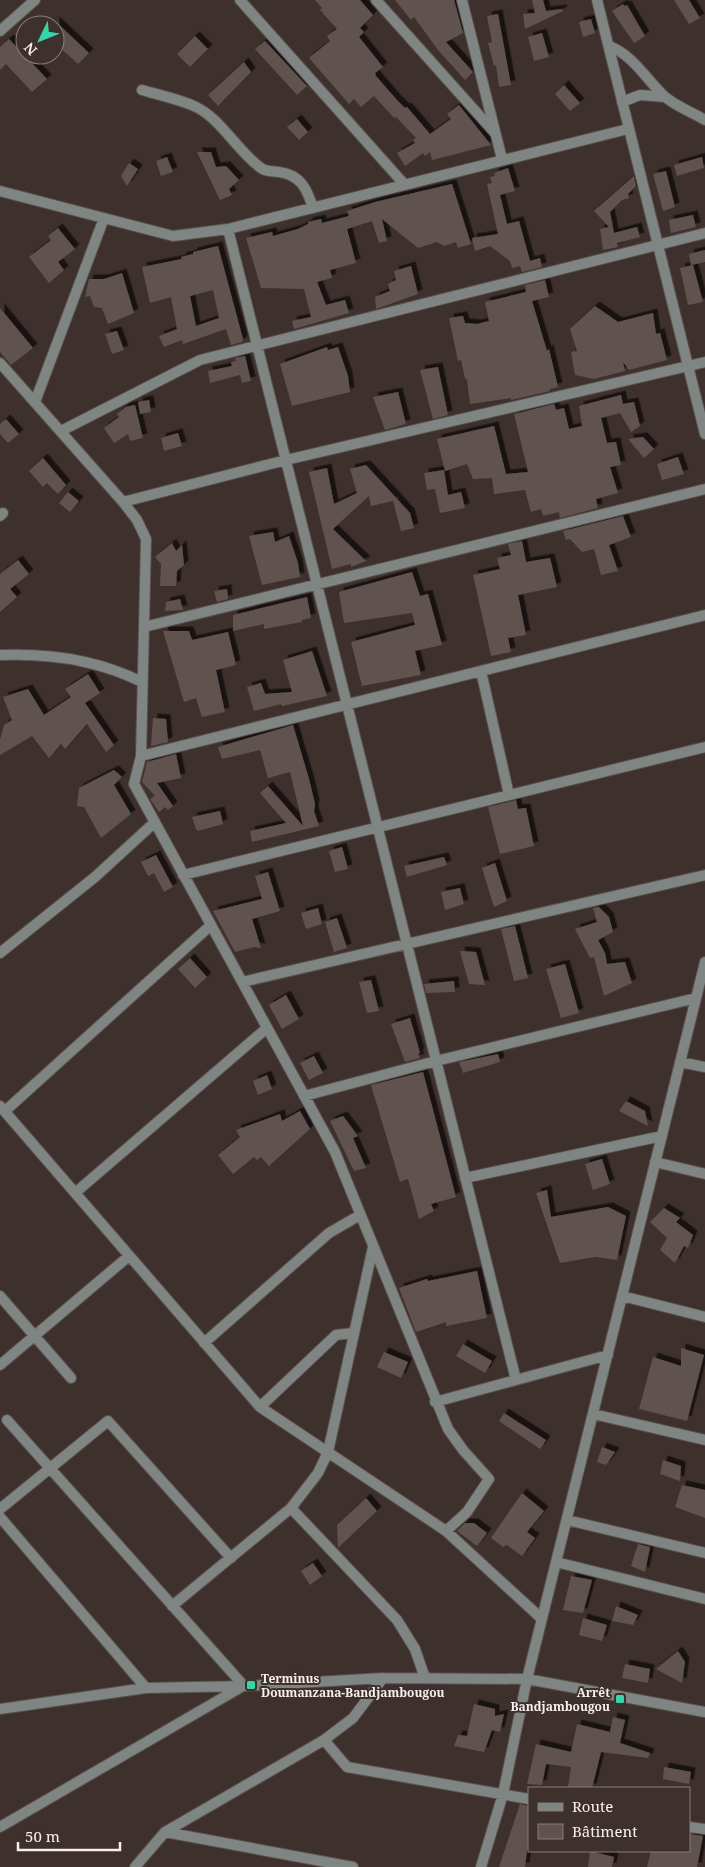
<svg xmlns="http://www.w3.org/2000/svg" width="705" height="1867" font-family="'Noto Serif',serif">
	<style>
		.building { fill: #61524f; fill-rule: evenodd; filter: url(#shadow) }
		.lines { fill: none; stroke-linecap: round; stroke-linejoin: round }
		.minor-casing { stroke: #5b4f4c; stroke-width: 12 }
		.tertiary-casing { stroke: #5b4f4c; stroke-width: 12 }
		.minor { stroke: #7e8582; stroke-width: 10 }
		.tertiary { stroke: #7e8582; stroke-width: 10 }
		.poi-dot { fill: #37d4a6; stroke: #3d302d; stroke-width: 2 }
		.labels { text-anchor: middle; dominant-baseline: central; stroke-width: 4; stroke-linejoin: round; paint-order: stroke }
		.poi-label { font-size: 12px; font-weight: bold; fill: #f9f0ee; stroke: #3d302d; text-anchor: start }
	</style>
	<defs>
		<filter id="shadow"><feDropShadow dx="4.5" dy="-4.5" stdDeviation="0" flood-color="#0009"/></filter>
	</defs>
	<rect width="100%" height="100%" fill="#3d302d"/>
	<path class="building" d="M315 0H360L373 15 360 28 364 32 359 37 383 67 375 73 376 76 396 99 405 108 407 107 430 134 451 119 447 114 459 105 491 145 432 160 430 152 425 156 423 153 405 166 397 153 415 143 413 140 416 138 396 117 394 118 374 96 361 107 354 99 349 104 309 58 330 41 327 36 337 29 320 10 322 8Z
		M395 0H454L463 33 446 42 473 72 465 80 438 50 414 17 411 20Z
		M532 0H543L546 11 562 9 563 11 525 29 523 14 535 13Z
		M674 0H689L700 18 689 24Z
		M623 4 624 6 627 5 645 36 634 43 612 11Z
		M498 14 511 85 499 87 496 65 494 66 488 43 492 42 487 16Z
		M591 19 595 33 583 37 579 22Z
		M55 21 89 53 78 64 55 43Z
		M542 33 549 57 534 61 528 37Z
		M195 36 208 49 190 67 177 54Z
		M9 39 47 79 32 92 6 64 0 70V47Z
		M265 41 307 86 297 95 255 49Z
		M244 62 251 72 218 106 208 95Z
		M564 85 580 103 570 111 555 94Z
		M297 119 308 132 299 140 287 127Z
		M197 152H211L216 167 226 166 239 180 229 189 232 195 220 200Z
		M167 157 173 172 161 176 156 161Z
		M702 157 704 168 677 176 674 165Z
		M129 163 138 169 127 186 121 176Z
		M508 168 515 191 500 195 507 224 519 221 530 261 540 258 542 267 522 272 520 266 512 268 510 261 490 246 475 251 472 238 498 234 487 184 492 183 490 177 495 176 494 173Z
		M666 171 675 207 663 211 653 174Z
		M634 176 636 186 628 194 629 198 622 200 610 212 614 233 637 227 640 237 617 243 618 247 603 250 600 229 609 227 594 211Z
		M452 184 471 244 458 248 456 242 444 246 437 242 418 248 382 219 387 241 379 243 372 221 347 229 356 263 330 270 332 278 317 282 326 305 345 300 349 313 294 329 292 321 311 317 304 289 261 288 246 238 272 232 273 236 298 229 308 224V222L321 219 322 223 349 216 347 211 375 202Z
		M693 215 696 227 671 233 669 220Z
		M58 228 75 249 58 262 64 270 49 283 29 257 51 240 48 236Z
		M218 246 243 339 242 342 231 345 226 329 183 344 182 340 164 347 159 336 177 329 171 297 150 303 142 267 182 259 181 257 193 254V252ZM213 290 219 318 196 326 190 296Z
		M705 250V262L691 265 689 254Z
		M693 265 703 302 688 305 680 268Z
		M411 266 418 294 376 309 375 297 390 291 388 284 396 280 394 271Z
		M122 273 134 313 108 324 102 308 94 307 90 296 85 297 89 279H104Z
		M545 280 549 297 532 301 547 351 549 349 558 387 550 389V391L511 400V398L470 404 467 379H465L461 360 458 361 449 318 463 316 465 323 477 324 489 321 485 302 526 292 525 285Z
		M595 306 618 322 653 313 656 334 660 333 667 360 629 370 623 362 625 371 594 379 575 375 571 352 577 351 570 329Z
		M0 308 33 348 11 365 0 352Z
		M117 331 124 350 112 354 105 334Z
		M327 347 328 350 338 347 348 376 350 392 292 406 280 364Z
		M245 356 251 381 242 383 240 375 210 383 208 371 232 366 231 362 236 361 235 358Z
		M438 367 448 415 433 419 420 370Z
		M398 392 406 424 385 430 373 397Z
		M621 395 623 404 634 402 640 426 631 432 620 413 601 418 607 443 616 442 621 465 610 467 618 493 596 499 598 508 560 518 559 512 543 516 541 509 531 512 525 490 494 494 492 478 473 479 467 464 445 471 437 439 494 426 506 474 528 472 514 414 554 404 556 410 564 408 569 429 582 426 579 406Z
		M149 400 151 412 140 414 138 402Z
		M135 405 143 438 130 441 128 434 114 443 104 428 119 417 117 414 126 407Z
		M6 419 19 434 8 443 0 434V424Z
		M178 433 182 446 164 451 161 438Z
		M643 437 654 449 644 458 628 439Z
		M678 457 684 474 662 480 657 464Z
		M43 458 66 485 58 494 47 483 43 487 29 471Z
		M366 465 410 513 414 528 401 531 393 501 371 506 369 496 333 529 366 561 351 567V564L332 569 309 472 327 468 334 504 357 493 350 469Z
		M444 470 448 495 461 492 465 508 440 513 435 489 427 490 424 473Z
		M68 492 79 501 70 512 59 503Z
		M623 516 631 537 609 545 618 571 601 575 594 549 582 552 570 539 566 540 563 531Z
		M273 532 275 542 289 536 298 563 300 577 262 585 249 536Z
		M522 541 526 562 550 558 557 587 518 595 526 635 508 638 511 652 491 656 473 575 500 569 497 558 511 555 508 544Z
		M172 543 176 551 182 545 184 565 177 571 176 586H160L161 564 155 557Z
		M18 560 29 574 10 589 17 597 0 612V574Z
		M412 572 420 596 428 594 442 645 415 651 421 675 362 686 351 642 415 625 412 613 344 623 339 592Z
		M227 589 228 599 217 602 214 591Z
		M307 597 311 618 302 620V622L264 629V624L233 631V615Z
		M180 599 183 610 165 611 166 602Z
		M163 631H189L192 640 228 632 236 665 216 670 225 712 202 717 196 698 184 702Z
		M312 651 327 696 282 706 281 704 254 711 247 687 261 683 265 694 292 692 283 660Z
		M88 674 100 693 85 703 114 745 106 752 87 724 65 749 61 744 49 758 32 736 0 755V740L4 725 12 720 3 697 28 689 44 715 71 697 65 689Z
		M153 718 166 719 168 742 151 746Z
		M293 725 309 779 315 804 314 811 319 826 252 842 250 831 286 823 260 793 268 786 303 826 290 772 268 778 260 750 222 759 218 747Z
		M176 754 181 778 157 783 173 806 168 810 165 807 159 812 150 799 155 796 142 782 147 762Z
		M114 770 122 777 114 785 131 814 101 838 84 807 77 806 79 788Z
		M516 800 518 809 526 808 534 846 500 854 488 807Z
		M220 811 223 824 198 831 196 829 192 817Z
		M342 847 348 869 335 872 329 851Z
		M156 855 173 887 164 892 154 873 148 876 141 862Z
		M444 857 447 865 407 877 404 866Z
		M495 863 507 901 494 907 482 868Z
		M268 872 280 911 252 919 261 948 254 947 235 952 213 911 262 899 255 876Z
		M460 888 464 904 445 910 441 892Z
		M599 907 609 917 613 932 598 940 605 953 607 964 625 962 632 983 604 996 594 957 590 958 575 929 597 922 593 908Z
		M318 908 322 924 306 929 301 913Z
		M337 918 347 948 334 952 325 922Z
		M515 926 528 978 514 981 501 929Z
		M460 951 476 952 485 985 469 984Z
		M190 958 207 977 195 988 178 969Z
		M565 964 579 1013 561 1018 546 969Z
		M371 980 379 1011 367 1013 359 982Z
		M454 981 455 992 426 993 424 984Z
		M286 995 299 1019 282 1029 269 1005Z
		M410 1018 420 1053 418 1054 420 1058 405 1062 391 1024Z
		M498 1054 500 1062 463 1073 459 1062Z
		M314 1056 323 1073 309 1080 300 1063Z
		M423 1072 456 1197 431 1204 434 1211 419 1219 408 1179 400 1182 371 1085Z
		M267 1075 272 1089 258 1095 253 1081Z
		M626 1101 645 1111 648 1126 619 1111Z
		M300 1111 310 1129 269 1166 261 1157 257 1160 254 1157 233 1174 218 1155 240 1137 236 1130 280 1114 282 1121Z
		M343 1116 358 1136 353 1138 366 1168 354 1171 330 1121Z
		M602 1159 610 1184 593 1190 585 1164Z
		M547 1190 551 1217 608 1207 626 1216 617 1260 595 1257 560 1263 536 1193Z
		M664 1208 680 1218 676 1222 693 1235 688 1248 684 1246 675 1263 660 1250 667 1238 650 1222Z
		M477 1271 487 1318 446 1326V1322L416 1332 399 1288 427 1279 428 1281Z
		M463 1344 492 1361 485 1373 456 1356Z
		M681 1348 704 1355 687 1421 639 1409 653 1357 681 1366Z
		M384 1352 408 1362 401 1378 377 1367Z
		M504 1413 546 1440 540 1449 499 1421Z
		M602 1447 615 1452 606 1465 597 1462Z
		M663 1460 681 1466 680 1481 660 1474Z
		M682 1485 705 1490V1518L675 1507Z
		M522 1493 544 1511 527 1532 535 1538 522 1556 507 1545 503 1547 491 1538Z
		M366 1498 377 1511 338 1548 337 1525Z
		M465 1523H474L487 1533 477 1546 457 1531Z
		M638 1544 650 1547 645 1572 631 1566Z
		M313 1563 322 1576 310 1585 301 1571Z
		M571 1576 592 1580 583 1613 563 1610Z
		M616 1606 638 1615 633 1625 612 1621Z
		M583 1618 607 1625 602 1641 579 1635Z
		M678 1651 685 1662 682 1683 656 1669Z
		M625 1664 650 1669 648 1683 622 1678Z
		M474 1704 495 1709V1716L504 1714 500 1732 492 1730 484 1752 454 1746 458 1735 467 1736Z
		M613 1717 625 1720 620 1743 650 1753 648 1758 601 1752 592 1788 568 1787 571 1767 546 1764 542 1785 527 1784 536 1744 571 1752 577 1724 610 1732Z
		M664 1767 691 1772 689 1784 663 1779Z
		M520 1804 529 1806V1836L525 1867H499Z
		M689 1834 703 1836 697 1867H647L651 1851H689Z
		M590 1851 614 1857 612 1867H588Z"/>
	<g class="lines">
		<g class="minor-casing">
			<path id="minor" d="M240 0 405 185
				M376 0 495 133
				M462 0 502 159
				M0 31 35 0
				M609 46C633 55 646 79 664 96 675 106 692 112 705 120
				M142 90C159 95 178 99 194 106 221 118 237 151 261 168 267 172 272 171 279 172 301 175 307 189 313 208
				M622 102 640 95 665 97
				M0 191 173 236 228 229 628 129
				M228 229 516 1380
				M0 363 123 502 137 520 146 539 141 756 134 784 335 1152 448 1429 463 1450 489 1479 467 1512 446 1531
				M35 402 104 218
				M61 431 200 360 705 233
				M123 502 286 460 705 362
				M0 516 3 513
				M144 627 705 489
				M0 655C49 653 98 660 142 682
				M481 671 509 795
				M141 756 705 615
				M183 875 705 747
				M0 953 95 877 155 822
				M242 982 705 875
				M680 1062 705 1067
				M304 1096 436 1061 696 998
				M0 1106 260 1407 446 1531 542 1619
				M5 1111 211 925
				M655 1162 705 1174
				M465 1178 662 1136
				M75 1193 267 1028
				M0 1296 71 1378
				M622 1296 705 1317
				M204 1343 329 1233 360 1215
				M0 1365 129 1256
				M435 1402 608 1355
				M260 1407 336 1335 353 1333
				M593 1414 705 1440
				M7 1420 244 1686
				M291 1508 397 1620 415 1649 425 1678
				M0 1509 108 1421 231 1558
				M0 1517 146 1688
				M567 1520 705 1553
				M556 1562 705 1599
				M172 1606 291 1508 318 1473 328 1452 373 1247
				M0 1709 146 1688 244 1686 383 1678 527 1679 705 1712
				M324 1740 347 1767 529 1799
				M0 1827 243 1686
				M689 1827 705 1829
				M165 1832 353 1867
				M135 1867 165 1832 324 1740 353 1718 383 1678
				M481 1867 503 1794 527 1679 705 962"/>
		</g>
		<g class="tertiary-casing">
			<path id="tertiary" d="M597 0 705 434"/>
		</g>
		<use href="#minor" class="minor"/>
		<use href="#tertiary" class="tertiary"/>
	</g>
	<g class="poi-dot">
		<rect x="246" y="1680" width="10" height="10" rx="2.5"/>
		<rect x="615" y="1694" width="10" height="10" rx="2.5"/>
	</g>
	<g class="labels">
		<g class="poi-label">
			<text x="261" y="1678">Terminus<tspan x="261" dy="14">Doumanzana-Bandjambougou</tspan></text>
			<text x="610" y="1692" text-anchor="end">Arrêt<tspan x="610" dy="14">Bandjambougou</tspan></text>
		</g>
	</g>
	<rect x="528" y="1787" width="162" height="65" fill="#3d302d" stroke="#887d7a"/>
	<rect x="538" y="1803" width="25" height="8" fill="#7e8582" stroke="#887d7a"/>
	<text x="572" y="1812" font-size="15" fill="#f9f0ee">Route</text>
	<rect x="538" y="1824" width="25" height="15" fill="#61524f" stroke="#887d7a"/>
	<text x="572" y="1837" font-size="15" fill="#f9f0ee">Bâtiment</text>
	<g transform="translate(40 40) rotate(227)"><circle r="24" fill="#3d302d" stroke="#887d7a"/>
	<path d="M0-4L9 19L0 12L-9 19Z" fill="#37d4a6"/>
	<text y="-8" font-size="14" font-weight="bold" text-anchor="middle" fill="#f9f0ee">N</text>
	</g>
	<path d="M18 1842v8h102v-8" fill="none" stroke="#f9f0ee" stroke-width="2.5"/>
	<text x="25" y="1842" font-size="15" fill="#f9f0ee" stroke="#3d302d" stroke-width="4" paint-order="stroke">50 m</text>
</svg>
